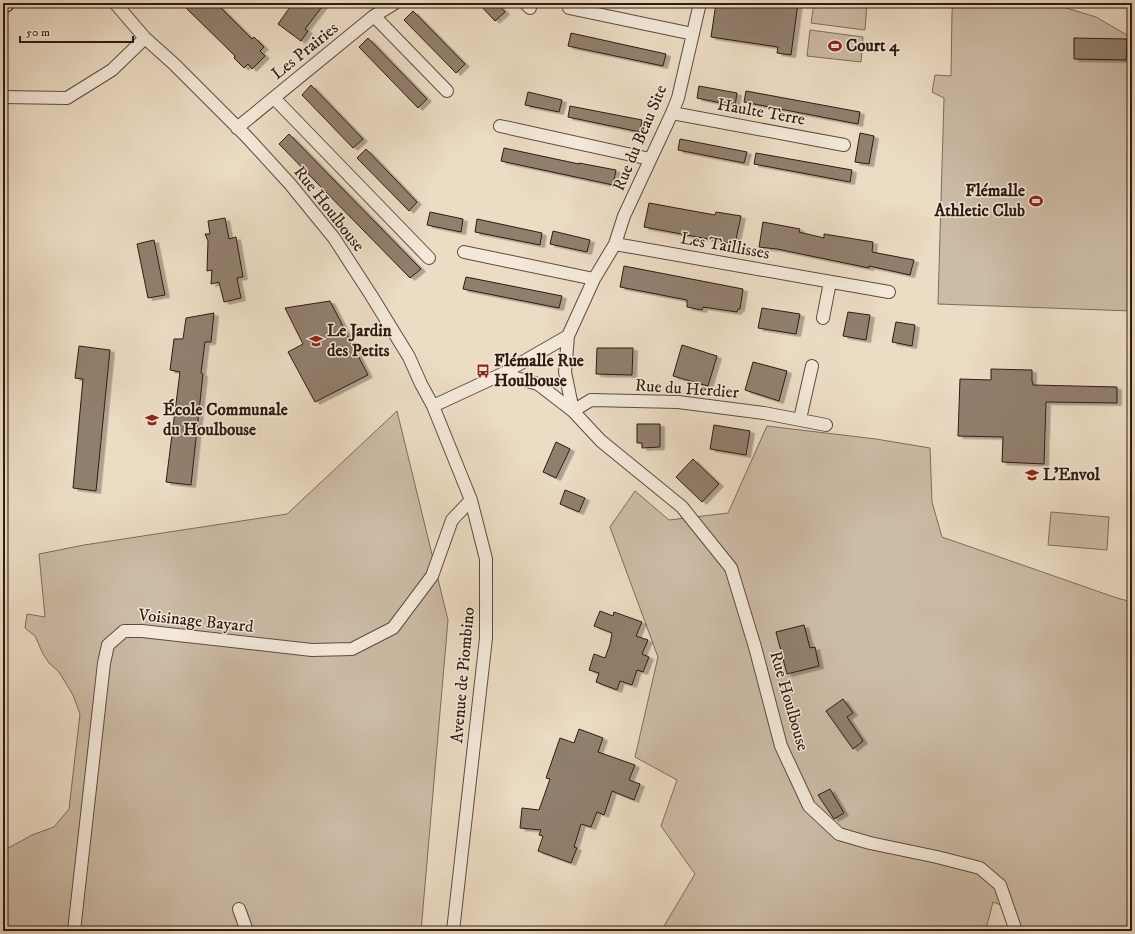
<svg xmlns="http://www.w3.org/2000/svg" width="1135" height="934" font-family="'IM FELL DW Pica',serif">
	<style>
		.green { fill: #ccbba6; stroke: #7e6b5c }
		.building { fill: #917f6e; stroke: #2f1b11; filter: url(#shadow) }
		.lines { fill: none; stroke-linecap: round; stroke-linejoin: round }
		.street-casing { stroke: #5e4b3e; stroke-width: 14 }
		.secondary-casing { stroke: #2f1b11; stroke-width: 20 }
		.street { stroke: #f3e8d9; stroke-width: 12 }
		.secondary { stroke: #f3e8d9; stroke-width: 18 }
		.labels { text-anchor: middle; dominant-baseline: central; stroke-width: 3; stroke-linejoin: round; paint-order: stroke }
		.poi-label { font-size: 17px; font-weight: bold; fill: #2f1b11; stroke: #f3e8d9; text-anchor: start }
		.street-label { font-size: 17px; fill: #2f1b11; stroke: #f3e8d9 }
	</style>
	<defs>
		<filter id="shadow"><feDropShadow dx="4.5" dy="2.5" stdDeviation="0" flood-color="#0004"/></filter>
	</defs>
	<rect width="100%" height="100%" fill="#ecdcc4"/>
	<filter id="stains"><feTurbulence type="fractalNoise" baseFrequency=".005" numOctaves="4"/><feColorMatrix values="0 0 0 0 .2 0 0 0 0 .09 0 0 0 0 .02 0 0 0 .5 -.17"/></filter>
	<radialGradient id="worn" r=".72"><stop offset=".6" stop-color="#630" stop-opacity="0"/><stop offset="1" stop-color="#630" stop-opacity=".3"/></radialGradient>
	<path class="green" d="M814 3H856L867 4 865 30 811 23Z
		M953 3H1050L1096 17 1132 38V311L938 304 944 98 932 92 935 75 951 76 952 12Z
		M810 30 863 37 861 62 807 56Z
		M397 411 448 620 421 931H3V851L32 835 54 827 69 809 80 714 73 695 59 672 49 663 43 654 35 636 25 628 27 614 45 617 39 554 84 545 287 514Z
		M767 426 876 439 930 448 932 502 942 537 1117 598 1132 602V931H1016L1008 908 993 902 986 929 990 931H661L695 874 661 826 677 780 635 757 658 657 610 527 635 491 669 520 728 513Z
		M1051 512 1109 517 1107 550 1048 545Z"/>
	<path class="building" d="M181 3H216L252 39 254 37 264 47 260 51 265 56 252 69 248 64 244 68 234 58 235 56Z
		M293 3H325L305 29 308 31 301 41 278 24Z
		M478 3H497L505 12 495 21Z
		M716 3H798L791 55 777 53 778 47 711 37Z
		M413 11 465 64 456 73 404 20Z
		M571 33 666 54 663 66 568 46Z
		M368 38 427 99 418 108 359 47Z
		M1074 38 1127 39 1126 60 1074 59Z
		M311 85 363 139 353 148 302 95Z
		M699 86 737 93 735 106 697 98Z
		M746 91 860 112 858 124 744 102Z
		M528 92 562 100 559 112 525 105Z
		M570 106 642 120 640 132 568 117Z
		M860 133 874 136 869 164 855 162Z
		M289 134 332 178 421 269 410 278 316 182 279 144Z
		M680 139 747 152 744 163 678 150Z
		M504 148 579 164V163L616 170 613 185 501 161Z
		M366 149 417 202 409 211 357 158Z
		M756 153 852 170 850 182 754 164Z
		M649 203 715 215 716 212 741 216 735 244 644 227Z
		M430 212 463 219 461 232 427 225Z
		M225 218 229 239 236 237 243 277 237 278 241 298 224 302 219 282 211 284 212 270 207 271 208 241 205 234H210L208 221Z
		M477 219 542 233 540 245 475 232Z
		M763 222 800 229 799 232 824 238V234L873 242 872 252 914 260 910 275 869 266V268L777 249 759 247Z
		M553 231 590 240 587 252 550 244Z
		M154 240 165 295 148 298 137 244Z
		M624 266 743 289 740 309H738L737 312 703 307 702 310 687 307V300L620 287Z
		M466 277 562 296 559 308 463 289Z
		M330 301 368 375 315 402 288 352 303 344 285 308Z
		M762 308 800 314 796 334 758 328Z
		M848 312 870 315 866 340 843 336Z
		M214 313 211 342H205L201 373 203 374 191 485 166 482 180 372 170 370 174 339H183L186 318Z
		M896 322 915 325 912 346 892 342Z
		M682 345 717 356 708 386 673 376Z
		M79 346 110 350 96 491 73 488 83 379 75 378Z
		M597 348H633L632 375 596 374Z
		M753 362 787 371 779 401 745 390Z
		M991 369 1032 370V382H1033V385L1117 387V403L1046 402 1044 464 1002 462 1003 437 958 436 960 379 991 380Z
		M637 424H660V447L642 448V443H637Z
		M714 425 750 431 746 455 710 449Z
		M556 442 570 449 556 478 543 472Z
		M693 459 719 484 702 502 676 477Z
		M565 490 585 498 579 512 560 504Z
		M600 611 613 616 614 612 642 622 636 636 648 640 642 654 649 657 643 672 637 670 632 685 620 681 617 690 596 682 599 673 589 670 594 654 605 658 610 644 612 633 594 626Z
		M804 625 810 648 815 647 819 666 787 674 776 632Z
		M843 699 853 713 847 717 863 741 853 749 826 711Z
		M579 729 603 738 598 752 635 765 629 780 640 784 634 800 612 791 604 815 597 812 591 827 581 824 574 847 577 848 571 863 538 851 543 836 539 835 541 830 520 828 522 808 539 810 550 779 546 778 560 738 574 743Z
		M830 789 844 813 834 819 818 795Z"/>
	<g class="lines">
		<g class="street-casing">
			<path id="street" d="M115 3 145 38 174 64 246 136 290 184 334 238 371 295 409 357 421 384 433 406 471 500 486 559V638L453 931
				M525 3 530 8
				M569 8 693 34
				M374 16 447 91
				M3 97 67 98 112 70 145 38
				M274 98 429 258
				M672 113 844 145
				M500 126 650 159
				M237 128 374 16 395 3
				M615 244 889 292
				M464 252 594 279
				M823 318 830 282
				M568 336 565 372 573 411
				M502 374 538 384 573 411 601 441 682 507 731 568 755 647 781 746 809 806 839 834 870 843 937 857 980 868 1000 885 1016 931
				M433 406 502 374 568 336 594 279 615 244 624 216 672 113 678 98 700 3
				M573 411 591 400 678 402 764 413 826 425
				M800 419 812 366
				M239 909 247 931
				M74 931 104 663 108 645 124 631H142L312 650 352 649 393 628 432 576 452 520 471 500"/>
		</g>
		<g class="secondary-casing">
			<path id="secondary" d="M3 4 5 3"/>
		</g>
		<use href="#street" class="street"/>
		<use href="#secondary" class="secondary"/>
	</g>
	<defs>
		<g id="stadium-bare" transform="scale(1.08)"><path d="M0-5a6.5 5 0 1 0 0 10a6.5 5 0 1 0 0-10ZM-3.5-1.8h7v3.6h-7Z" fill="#8f2418" stroke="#f3e8d9" stroke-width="2.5" paint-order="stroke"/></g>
		<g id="school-bare" transform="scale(1.08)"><path d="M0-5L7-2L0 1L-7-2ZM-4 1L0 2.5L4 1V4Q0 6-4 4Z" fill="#8f2418" stroke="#f3e8d9" stroke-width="2.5" paint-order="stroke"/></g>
		<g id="bus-bare" transform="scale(1.08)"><path d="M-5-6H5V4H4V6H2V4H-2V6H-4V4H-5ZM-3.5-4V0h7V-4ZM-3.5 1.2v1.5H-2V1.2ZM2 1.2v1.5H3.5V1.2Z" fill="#8f2418" stroke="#f3e8d9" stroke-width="2.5" paint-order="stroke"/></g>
	</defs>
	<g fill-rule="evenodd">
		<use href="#stadium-bare" x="835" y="46"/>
		<use href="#stadium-bare" x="1036" y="201"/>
		<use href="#school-bare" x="316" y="341"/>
		<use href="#bus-bare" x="483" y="371"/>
		<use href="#school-bare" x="152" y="420"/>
		<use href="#school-bare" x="1032" y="475"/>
	</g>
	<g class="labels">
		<g class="poi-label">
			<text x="846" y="46">Court 4</text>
			<text x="1025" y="191" text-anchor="end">Flémalle<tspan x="1025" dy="20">Athletic Club</tspan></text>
			<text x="327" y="331">Le Jardin<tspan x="327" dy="20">des Petits</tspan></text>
			<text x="494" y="361">Flémalle Rue<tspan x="494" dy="20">Houlbouse</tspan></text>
			<text x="163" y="410">École Communale<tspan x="163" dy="20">du Houlbouse</tspan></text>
			<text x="1043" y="475">L’Envol</text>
		</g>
		<g class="street-label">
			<text transform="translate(305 51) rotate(-39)">Les Prairies</text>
			<text transform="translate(761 112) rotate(10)">Haulte Terre</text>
			<text transform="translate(640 138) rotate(-67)">Rue du Beau Site</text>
			<text transform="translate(329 209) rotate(52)">Rue Houlbouse</text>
			<text transform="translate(725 246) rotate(10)">Les Taillisses</text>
			<text transform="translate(687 389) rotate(4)">Rue du Herdier</text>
			<text transform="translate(196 621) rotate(6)">Voisinage Bayard</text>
			<text transform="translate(463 675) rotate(-85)">Avenue de Piombino</text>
			<text transform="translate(789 701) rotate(74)">Rue Houlbouse</text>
		</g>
	</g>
	<rect width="1135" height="934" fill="none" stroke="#ecdcc4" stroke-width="16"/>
	<rect x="4" y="4" width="1127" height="926" fill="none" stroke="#2f1b11" stroke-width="2"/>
	<rect x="8" y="8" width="1119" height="918" fill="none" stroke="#2f1b11"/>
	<path d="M20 36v6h113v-6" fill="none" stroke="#2f1b11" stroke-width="2"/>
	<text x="26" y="36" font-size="12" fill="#2f1b11" stroke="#f3e8d9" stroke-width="3" paint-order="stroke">50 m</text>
	<rect width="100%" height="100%" filter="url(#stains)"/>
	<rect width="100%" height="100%" fill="url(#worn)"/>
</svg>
